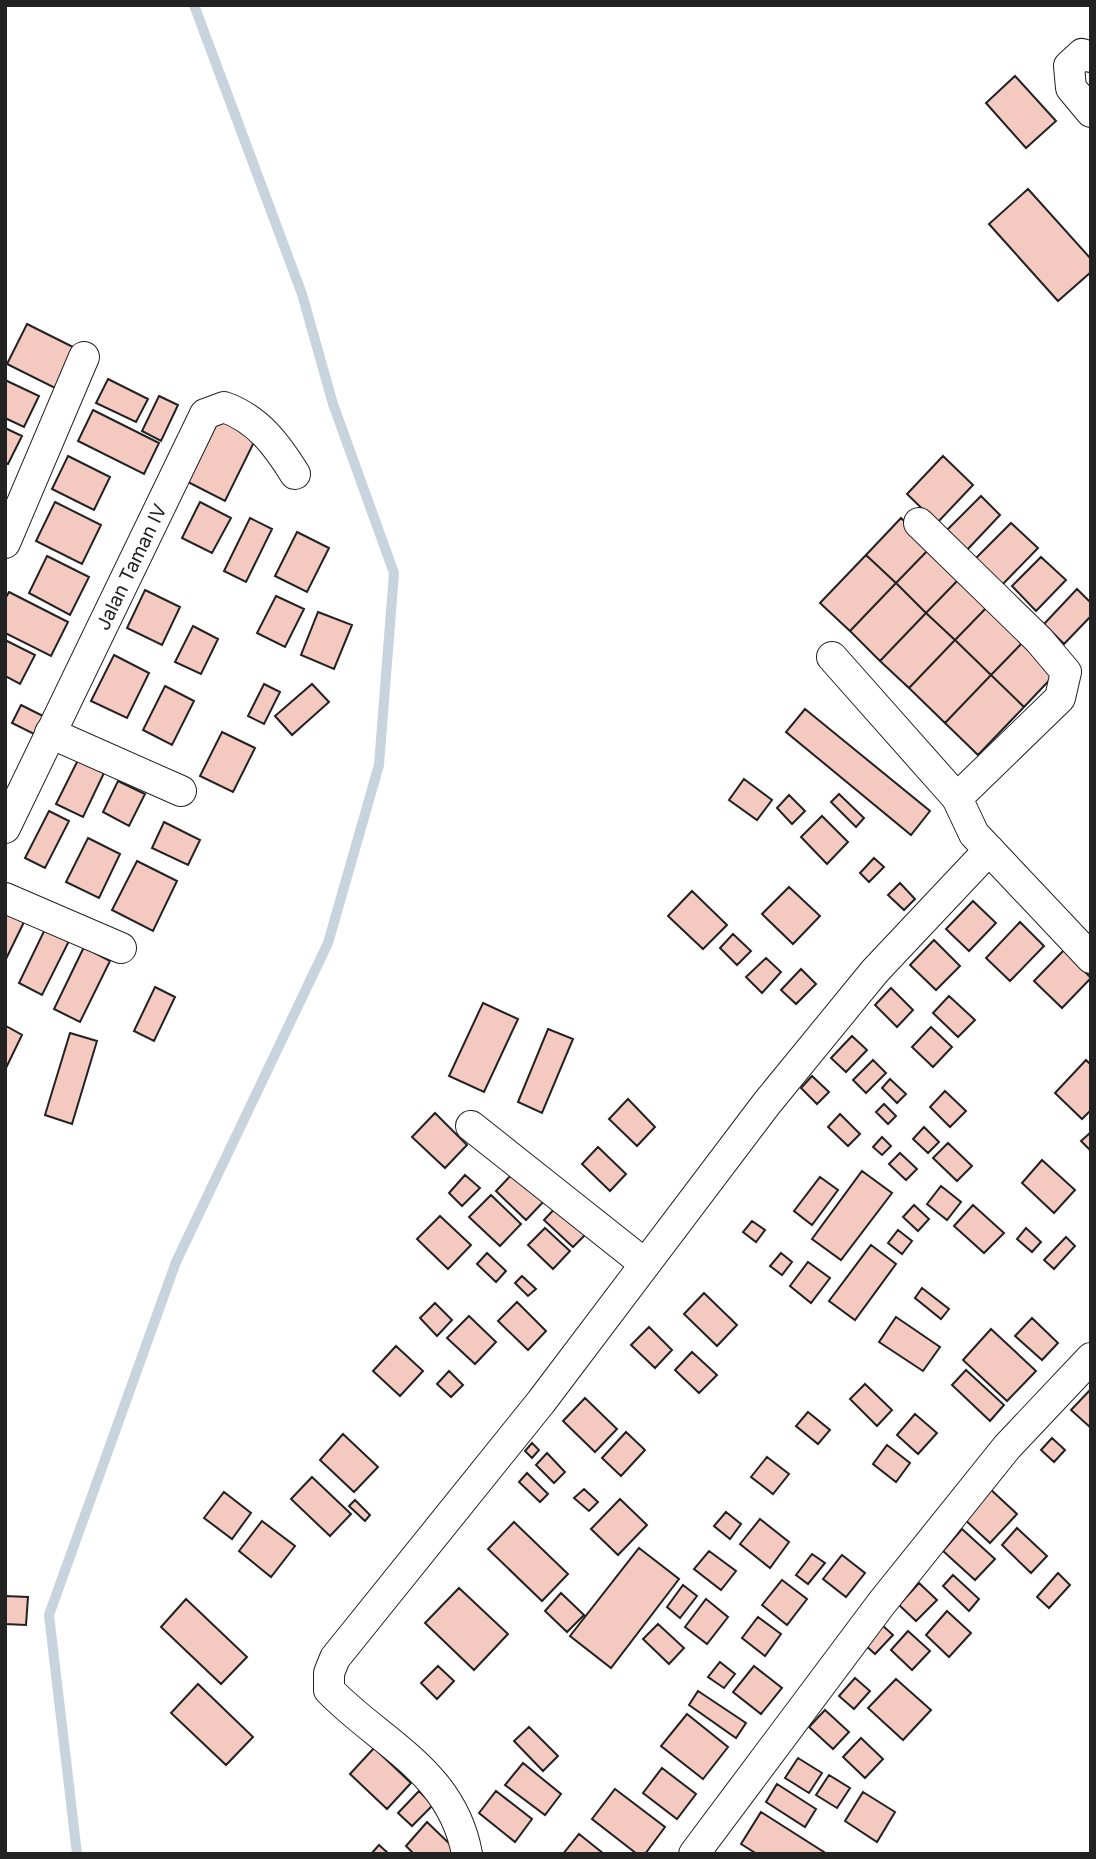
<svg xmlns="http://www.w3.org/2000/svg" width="1096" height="1859" font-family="Inter,sans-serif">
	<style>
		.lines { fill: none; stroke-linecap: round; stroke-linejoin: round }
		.stream { stroke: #c7d3dd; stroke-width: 10 }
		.building { fill: #f3c9c0; stroke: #222; stroke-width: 2 }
		.minor-casing { stroke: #222; stroke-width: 32 }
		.minor { stroke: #fff; stroke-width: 30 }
		.labels { text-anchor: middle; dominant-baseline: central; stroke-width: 5; stroke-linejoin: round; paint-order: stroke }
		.street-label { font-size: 19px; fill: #222; stroke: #fff }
	</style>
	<rect width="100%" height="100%" fill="#fff"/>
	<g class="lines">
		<path class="stream" d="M77 1854 49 1615 176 1262 328 943 379 765 394 573 333 404 302 294 194 5"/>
	</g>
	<path class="building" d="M1015 76 1056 121 1026 148 986 103Z
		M1028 189 1091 259V272L1058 301 989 224Z
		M27 324 75 348 55 388 7 364Z
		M108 379 148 399 136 422 96 403Z
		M5 380 39 396 24 427 5 418Z
		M159 396 178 405 161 441 142 431Z
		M93 410 159 443 144 474 78 441Z
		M222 413 259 432 225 501 188 482Z
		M5 428 22 436 8 464 5 463Z
		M68 456 110 477 94 510 52 489Z
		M943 456 973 485 937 523 907 494Z
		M981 496 1000 515 966 551 945 532Z
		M55 502 101 525 82 564 36 541Z
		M200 502 231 518 212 553 182 538Z
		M250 518 272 529 246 582 224 571Z
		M901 518 931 547 896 583 866 555Z
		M1011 523 1038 548 1001 586 974 560Z
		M297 532 329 548 307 592 275 576Z
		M931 547 961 577 926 613 896 583Z
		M866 555 896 583 850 631 820 603Z
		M47 556 89 577 70 615 29 593Z
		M1041 557 1066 580 1036 611 1012 586Z
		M961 577 990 604 955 640 926 613Z
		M896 583 926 613 880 661 850 631Z
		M1077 589 1091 603V616L1064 644 1044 624Z
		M145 590 180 607 162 645 127 628Z
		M9 592 68 622 51 656 5 633V599Z
		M276 596 304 609 285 647 257 633Z
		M990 604 1026 639 991 675 955 640Z
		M318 612 352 625 334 669 301 655Z
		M926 613 955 640 909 688 880 661Z
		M193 626 218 639 201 674 175 662Z
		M1026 639 1059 670 1024 707 991 675Z
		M5 640 35 655 20 684 5 676Z
		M955 640 991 675 945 723 909 688Z
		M114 655 149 673 127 718 91 701Z
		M991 675 1024 707 978 755 945 723Z
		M264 684 280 692 264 724 248 716Z
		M312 684 329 702 292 735 275 716Z
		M165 686 194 701 172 745 143 730Z
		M21 705 47 718 38 736 12 723Z
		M805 709 930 811 911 835 786 732Z
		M222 732 255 748 233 792 200 776Z
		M78 760 104 773 83 817 56 804Z
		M744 779 772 800 757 820 729 800Z
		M118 781 145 794 129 826 103 812Z
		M839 794 864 818 856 827 831 802Z
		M789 795 805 811 792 824 777 808Z
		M49 811 69 821 45 868 25 858Z
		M822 816 848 842 827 864 801 837Z
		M164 822 200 840 188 865 152 848Z
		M88 838 120 854 99 898 66 882Z
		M874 858 884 867 869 882 860 873Z
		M137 861 177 881 153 931 112 910Z
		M900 883 915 899 904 910 888 895Z
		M789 887 820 916 793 944 762 914Z
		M692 891 727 925 703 949 668 916Z
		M973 901 996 923 969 951 946 929Z
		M5 908 26 918 5 961Z
		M1020 922 1044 946 1010 981 986 958Z
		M47 925 71 937 42 995 19 983Z
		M733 934 751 951 737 965 720 948Z
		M934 940 960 966 936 990 910 965Z
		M84 947 110 961 80 1022 54 1009Z
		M1064 950 1091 978 1062 1008 1034 981Z
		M766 958 781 972 762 993 746 977Z
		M801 969 816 984 796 1004 781 990Z
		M155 987 175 997 154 1041 134 1031Z
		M891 988 913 1010 897 1027 875 1005Z
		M949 996 975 1020 958 1037 933 1013Z
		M483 1003 518 1019 484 1092 449 1076Z
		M6 1026 22 1035 5 1070V1027Z
		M931 1027 952 1047 933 1067 912 1047Z
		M548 1029 573 1039 542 1113 518 1102Z
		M70 1033 97 1041 72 1124 45 1115Z
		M852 1036 867 1050 846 1072 831 1058Z
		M873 1060 886 1073 866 1093 853 1080Z
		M1086 1060 1091 1065V1110L1082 1119 1055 1093Z
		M812 1076 829 1092 817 1104 801 1088Z
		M890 1079 906 1094 897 1103 882 1088Z
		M945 1091 966 1111 950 1127 930 1107Z
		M628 1099 655 1127 637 1146 609 1119Z
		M884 1104 896 1116 888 1124 876 1112Z
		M435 1113 467 1145 445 1168 412 1137Z
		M840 1114 860 1134 848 1146 828 1127Z
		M924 1127 939 1142 928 1153 913 1139Z
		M1091 1132V1151L1081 1141Z
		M882 1137 891 1146 882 1155 873 1147Z
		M948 1143 972 1166 957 1181 933 1158Z
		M598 1147 626 1174 610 1191 582 1164Z
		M900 1153 917 1169 906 1180 889 1164Z
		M1042 1160 1075 1190 1054 1213 1022 1183Z
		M516 1170 546 1199 526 1220 496 1191Z
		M862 1171 892 1193 841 1260 812 1239Z
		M465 1175 480 1188 462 1206 449 1193Z
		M820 1177 838 1190 812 1225 794 1211Z
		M941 1186 961 1202 947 1220 927 1204Z
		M491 1195 521 1224 500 1246 469 1217Z
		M560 1203 589 1231 573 1247 544 1220Z
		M914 1205 929 1219 918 1231 903 1217Z
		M973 1205 1004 1233 984 1253 954 1226Z
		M440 1216 471 1245 448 1269 417 1239Z
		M752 1221 765 1230 756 1242 743 1232Z
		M545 1228 570 1251 553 1269 528 1245Z
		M1026 1228 1041 1242 1032 1252 1017 1239Z
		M898 1230 912 1241 902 1254 888 1243Z
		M1066 1237 1075 1246 1054 1269 1044 1260Z
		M871 1245 896 1264 855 1320 829 1301Z
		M487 1253 506 1271 496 1282 477 1264Z
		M781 1253 792 1262 782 1275 770 1266Z
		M808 1262 830 1278 811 1303 790 1286Z
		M522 1276 536 1289 528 1296 515 1283Z
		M922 1288 949 1309 941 1319 915 1298Z
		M704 1293 737 1325 717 1346 684 1314Z
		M517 1302 546 1331 528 1350 498 1321Z
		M435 1303 452 1320 437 1336 420 1318Z
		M469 1316 496 1342 475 1364 447 1338Z
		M896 1317 940 1347 923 1371 879 1342Z
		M1032 1318 1058 1343 1042 1360 1015 1336Z
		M649 1327 672 1350 655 1368 631 1345Z
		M991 1329 1036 1371 1007 1401 963 1360Z
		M396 1346 423 1371 400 1396 373 1371Z
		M692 1352 717 1375 699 1393 675 1370Z
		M966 1370 1004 1405 990 1421 952 1385Z
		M449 1371 463 1385 451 1397 437 1384Z
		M865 1384 892 1410 877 1426 850 1399Z
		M1091 1389V1428L1071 1410Z
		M585 1398 617 1429 595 1452 563 1421Z
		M808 1412 830 1430 818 1444 796 1426Z
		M915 1414 937 1433 918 1454 897 1435Z
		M626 1432 645 1450 621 1476 602 1458Z
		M343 1434 378 1467 354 1492 320 1460Z
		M1052 1438 1065 1450 1054 1462 1041 1450Z
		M532 1443 539 1450 532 1458 525 1451Z
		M887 1445 910 1463 896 1482 873 1464Z
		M547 1453 565 1472 554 1483 536 1465Z
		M767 1457 789 1474 773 1494 751 1477Z
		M527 1473 548 1494 540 1502 519 1482Z
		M312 1477 351 1514 330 1536 291 1499Z
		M989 1488 1017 1514 990 1543 962 1517Z
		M584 1489 598 1502 589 1511 574 1498Z
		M224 1492 251 1513 232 1539 204 1518Z
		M620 1499 647 1525 618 1555 591 1529Z
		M355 1500 370 1515 365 1521 349 1506Z
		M726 1512 741 1524 730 1539 714 1526Z
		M760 1519 789 1542 770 1568 740 1544Z
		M262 1521 295 1546 271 1577 239 1551Z
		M514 1522 568 1574 542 1601 488 1549Z
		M1017 1528 1047 1556 1031 1573 1002 1545Z
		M962 1529 995 1559 975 1580 943 1551Z
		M639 1548 679 1579 611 1668 570 1636Z
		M709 1551 736 1571 721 1590 694 1569Z
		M812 1554 825 1563 808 1584 796 1575Z
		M842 1555 865 1573 846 1597 823 1579Z
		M1058 1573 1070 1585 1049 1608 1037 1597Z
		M953 1575 979 1599 969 1611 943 1586Z
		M782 1580 807 1599 787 1625 762 1605Z
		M919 1583 937 1600 916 1621 899 1605Z
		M683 1585 697 1596 680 1618 667 1607Z
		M459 1588 508 1634 474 1670 425 1623Z
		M561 1593 584 1615 567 1632 545 1611Z
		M5 1596 28 1597 26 1625 5 1624Z
		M186 1599 247 1657 221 1684 161 1627Z
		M706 1599 728 1617 707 1644 685 1627Z
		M947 1611 971 1633 949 1657 926 1635Z
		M758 1617 781 1634 765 1656 742 1638Z
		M658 1624 684 1648 669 1664 643 1639Z
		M882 1625 893 1635 875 1654 864 1644Z
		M908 1631 930 1651 912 1670 891 1650Z
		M720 1662 735 1674 724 1688 708 1677Z
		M438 1666 454 1681 437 1699 421 1683Z
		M754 1666 782 1688 761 1714 733 1692Z
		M855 1678 870 1691 854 1709 839 1696Z
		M896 1679 931 1710 903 1740 868 1708Z
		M198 1684 253 1737 226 1765 171 1713Z
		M698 1691 746 1723 736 1738 689 1705Z
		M825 1710 849 1732 833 1749 809 1727Z
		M687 1714 728 1747 703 1779 661 1746Z
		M529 1727 558 1756 543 1771 514 1741Z
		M861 1738 883 1759 865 1778 843 1757Z
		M374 1748 411 1783 387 1809 350 1774Z
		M798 1758 822 1773 809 1793 785 1778Z
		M523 1763 561 1794 545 1815 505 1785Z
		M662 1768 696 1794 677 1819 643 1793Z
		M829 1775 850 1788 837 1808 816 1795Z
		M777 1784 816 1809 805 1827 766 1802Z
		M615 1789 665 1827 645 1854H637L592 1819Z
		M419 1791 433 1805 412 1826 398 1813Z
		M496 1791 532 1819 515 1842 479 1813Z
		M863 1792 895 1812 877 1842 845 1821Z
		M761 1812 827 1854H757L741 1844Z
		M427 1822 457 1851 454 1854H414L406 1846Z
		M579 1834 604 1854H563Z
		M379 1845 389 1854H371Z"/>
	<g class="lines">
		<g class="minor-casing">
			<g id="minor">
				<path d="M1091 57 1082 54 1069 66 1071 88 1091 112"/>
				<path d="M919 523 1039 640 1066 672 1060 698 957 798 974 834 1091 958"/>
				<path d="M5 543 84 357"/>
				<path d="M832 657 957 798"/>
				<path d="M50 733 181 791"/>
				<path id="s1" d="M5 828 205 414 224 407C258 419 277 445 295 474"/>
				<path d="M5 898 121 948"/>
				<path d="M471 1126 645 1264"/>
				<path d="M467 1854C452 1771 380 1743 329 1690V1673L335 1658 541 1402 767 1103 875 971 989 850"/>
				<path d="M694 1854 881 1604 1007 1447 1091 1358"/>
			</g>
		</g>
		<use href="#minor" class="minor"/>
	</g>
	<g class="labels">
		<g class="street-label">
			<text stroke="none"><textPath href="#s1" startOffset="290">Jalan Taman IV</textPath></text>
		</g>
	</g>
	<rect width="1096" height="1859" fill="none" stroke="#222222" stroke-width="14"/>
</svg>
